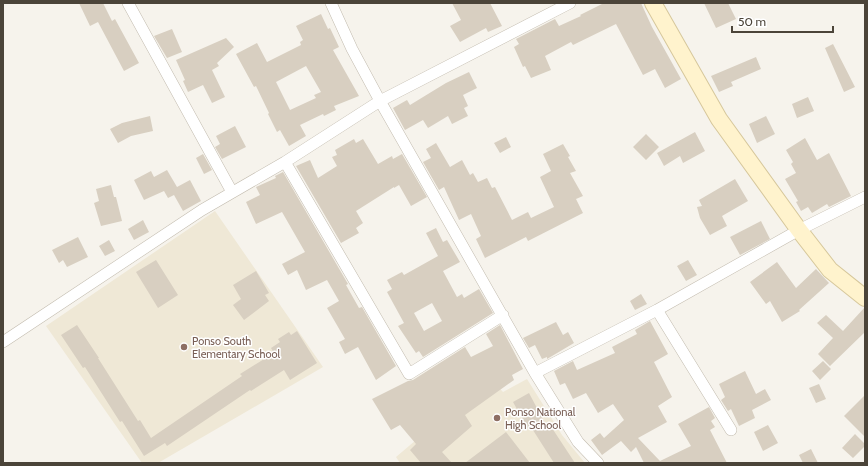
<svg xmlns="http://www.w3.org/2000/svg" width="868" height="466" font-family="Cabin,sans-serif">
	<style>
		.education { fill: #efe8d6 }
		.building { fill: #d8cfc1; fill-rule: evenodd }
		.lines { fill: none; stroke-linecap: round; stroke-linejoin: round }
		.minor-casing { stroke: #c2bbae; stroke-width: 12 }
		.secondary-casing { stroke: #d6c79b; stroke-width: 18 }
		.minor { stroke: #fff; stroke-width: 11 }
		.secondary { stroke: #fff3cd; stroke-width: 16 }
		.education-dot { fill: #8d6e63; stroke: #fff; stroke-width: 1.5 }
		.labels { text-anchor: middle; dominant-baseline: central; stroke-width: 3; stroke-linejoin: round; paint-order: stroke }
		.education-label { font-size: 11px; fill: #785e54; stroke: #fff; text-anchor: start }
	</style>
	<rect width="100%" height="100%" fill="#f6f3ec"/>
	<path class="education" d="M215 211 323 367 158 463H142L46 326Z
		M488 376 503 392 527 379 562 435 585 463H400L396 457 462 401Z"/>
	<path class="building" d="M79 3H103L112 21 115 19 139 63 124 71 98 22 90 26Z
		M452 3H490L502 26 488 32 486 28 460 42 450 26 461 20Z
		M604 3H641L652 27 681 79 665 88 655 69 643 75 616 24 573 45 571 42 545 56 551 70 531 78 525 66 523 67 514 47 519 44 516 39 555 19 559 26 581 16 580 15Z
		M704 3H728L736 19 716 28Z
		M321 14 328 29 330 28 339 47 333 50 359 96 334 106 336 110 324 116 323 114 300 125 306 136 289 146 280 130 277 132 268 114 269 113 256 86 254 87 236 54 257 43 267 62 301 45 300 42 303 40 296 26ZM306 66 321 92 314 95 316 98 290 110 276 82Z
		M172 29 182 52 167 58 154 36Z
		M226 38 234 47 217 63 219 66 212 70 225 97 212 103 203 85 188 92 183 81 185 80 176 60Z
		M833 44 855 87 844 92 825 48Z
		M756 57 761 69 731 82 733 86 719 92 711 76Z
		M469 72 477 88 463 95 468 106 464 108 468 116 452 124 448 116 428 128 423 120 405 130 393 108 407 100 410 105 446 83Z
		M808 97 814 111 797 118 792 104Z
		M150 116 153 131 131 136 118 143 110 129 122 123Z
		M766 116 775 134 757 143 749 124Z
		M235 126 246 147 222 159 215 147 220 144 216 136Z
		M695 132 705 151 683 163 680 156 664 166 657 153Z
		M646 134 659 147 646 160 633 147Z
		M506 137 511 147 500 153 494 143Z
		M805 138 817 160 829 153 851 196 829 207 827 204 812 213 808 207 801 211 796 202 798 201 785 179 796 173 791 164 793 162 786 150Z
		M354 139 356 143 363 139 378 164 392 156 393 159 402 154 427 197 411 206 399 185 394 188V187L356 211 363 223 356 228 359 233 341 243 296 166 310 160 318 178 337 166 332 157 337 155 335 150Z
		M436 143 450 167 462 160 470 175 473 173 478 182 487 178 492 188 495 187 512 220 528 212 531 218 554 207 540 177 551 171 543 154 563 144 570 156 568 157 576 171 570 173 583 196 576 199 583 213 528 241 526 237 485 258 476 239 481 236 471 214 459 220 444 187 439 190 423 162 431 158 426 149Z
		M203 154 212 170 204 174 196 158Z
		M167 170 177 187 190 180 201 201 183 211 174 195 168 198 164 191 144 200 134 180 151 171 154 177Z
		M283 172 348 284 346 285 359 308 362 307 396 366 376 380 358 347 345 354 339 342 345 339 327 308 339 301 327 280 306 290 297 270 288 275 282 264 305 252 282 212 256 224 246 202 260 195 256 187 276 178 275 176Z
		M735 179 748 201 722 216 727 226 710 235 700 218 697 207 702 206 699 200Z
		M111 185 114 197H116L122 221 101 226 94 203 99 201 96 189Z
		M143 220 149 232 134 240 128 229Z
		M761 221 770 239 740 255 730 237Z
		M436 228 443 242 447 240 460 262 443 271 457 297 462 294 464 298 479 289 493 313 423 357 419 351 416 353 398 326 404 323 387 292 392 289 387 280 402 272 404 275 438 256 426 233ZM432 303 442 321 424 331 414 313Z
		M78 237 88 257 67 267 63 260 59 263 52 250Z
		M109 240 115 251 105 256 99 246Z
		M156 260 178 295 158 308 136 272Z
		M688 260 697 275 686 281 677 266Z
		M777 262 796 288 816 269 829 283 799 310 800 311 782 322 770 301 766 304 750 282Z
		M256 271 269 293 265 295 269 301 244 320 233 305 241 299 233 285Z
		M641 294 647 304 635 310 630 301Z
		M865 307V332L830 366 818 354 833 338 817 323 826 315 843 331Z
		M650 321 668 354 654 362 672 397 658 406 667 422 638 438 660 461 691 446 678 424 709 407 715 418 711 421 715 427 710 430 727 463H644L636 447 631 452 621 441 602 455 591 440 600 433 604 438 624 420 613 404 598 413 586 393 573 399 565 383 560 385 554 371 573 361 577 370 615 353 612 347 637 334 635 330Z
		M556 322 563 335 568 332 574 343 547 359V357L542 359 535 345 529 348 523 338Z
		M77 325 99 358H98L138 421 140 420 151 438 242 376 240 374 274 353 271 348 280 342 278 339 289 332 291 335 297 331 317 363 290 380 284 370 251 391 250 390 167 446 165 443 144 456 122 421 120 422 85 367 83 368 61 335Z
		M500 325 523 369 512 375 514 380 465 415 472 426 442 452 452 463H421L410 450 416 444 400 425 391 430 372 399 408 381 413 380 465 347 471 357 493 346 486 334Z
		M823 361 831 369 820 380 812 371Z
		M745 371 756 394 765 389 771 400 752 410 755 418 739 426 731 409 728 411 721 400 725 397 719 384Z
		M819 384 826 399 816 403 809 388Z
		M529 393 547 427 550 425 575 463H554L531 427 528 429 513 402Z
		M865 395V437L844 416Z
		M768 425 778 443 763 451 754 432Z
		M506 432 530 463H465Z
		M855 434 865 444V446L853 458 842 448Z
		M811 449 818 463H803L799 455Z"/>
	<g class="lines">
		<g class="minor-casing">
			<path id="minor" d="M128 3 232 192
				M331 3 352 49 380 101 535 373 578 442 598 463
				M285 162 409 374 503 315
				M657 310 731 430
				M3 342 202 210 285 162 380 101 570 3
				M535 373 657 310 799 230 865 197"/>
		</g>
		<g class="secondary-casing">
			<path id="secondary" d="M653 3 719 119 799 230 830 270 865 298"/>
		</g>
		<use href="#minor" class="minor"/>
		<use href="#secondary" class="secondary"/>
	</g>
	<g class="education-dot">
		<circle cx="184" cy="347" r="4"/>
		<circle cx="497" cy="418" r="4"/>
	</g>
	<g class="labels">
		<g class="education-label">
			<text x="192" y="341">Ponso South<tspan x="192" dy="13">Elementary School</tspan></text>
			<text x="505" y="412">Ponso National<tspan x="505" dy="13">High School</tspan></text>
		</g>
	</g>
	<rect width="868" height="466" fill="none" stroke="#4b4439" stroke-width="8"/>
	<path d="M732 26v6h101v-6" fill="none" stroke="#4b4439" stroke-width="2"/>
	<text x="738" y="26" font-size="12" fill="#4b4439" stroke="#ffffff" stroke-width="3" paint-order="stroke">50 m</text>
</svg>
